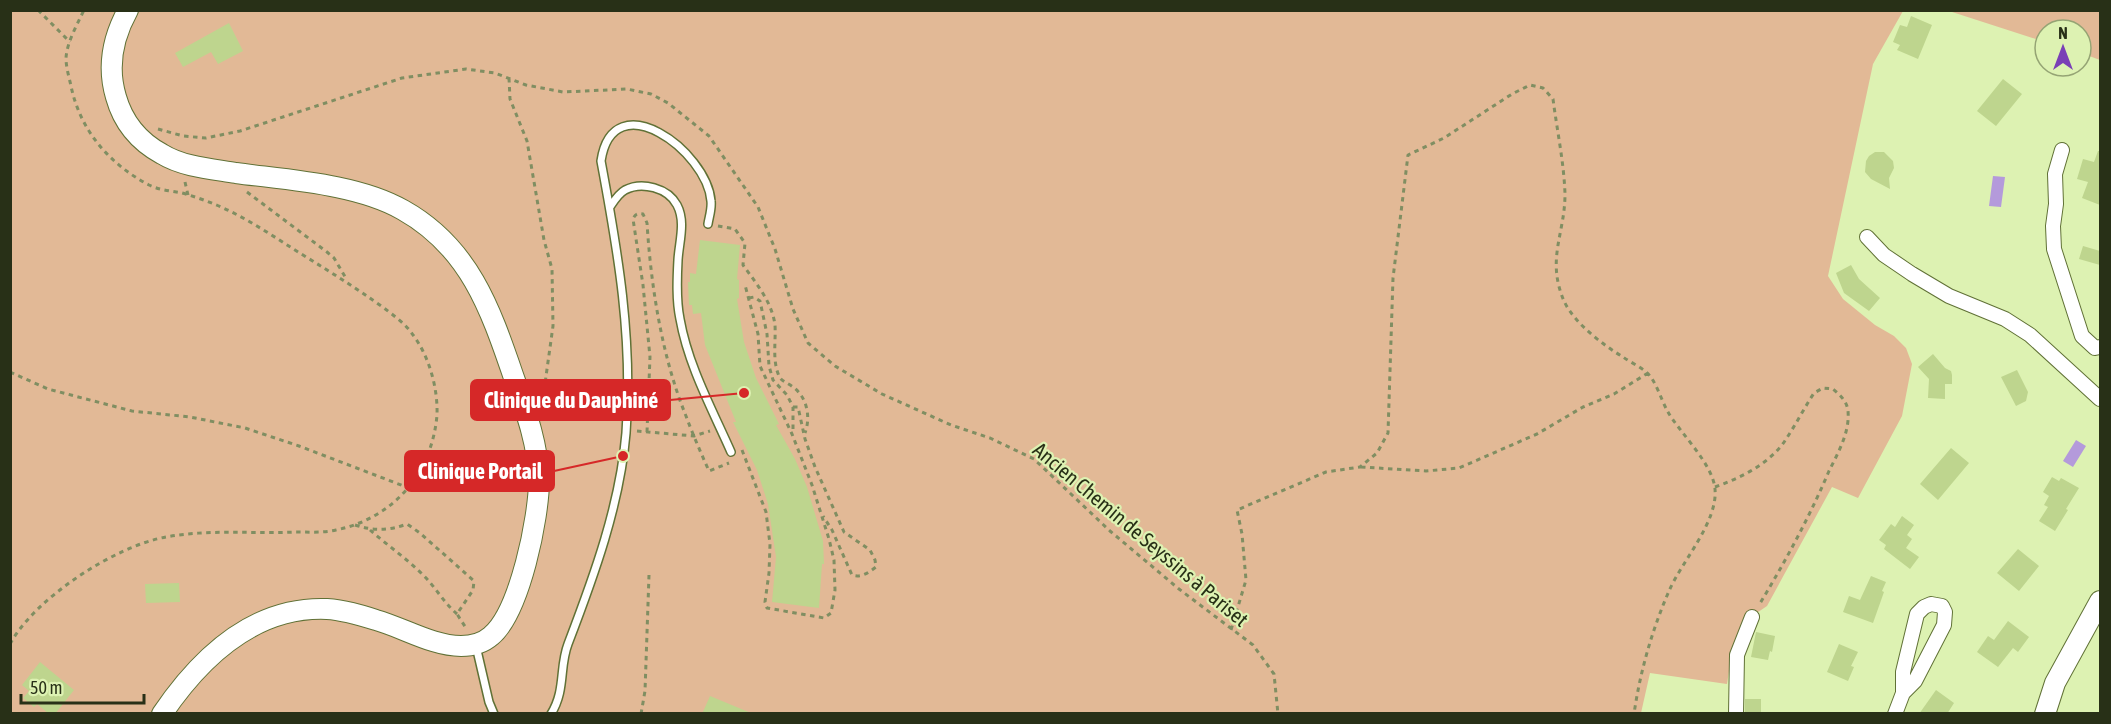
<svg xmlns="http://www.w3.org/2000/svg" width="2111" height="724" font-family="'Asap Condensed',sans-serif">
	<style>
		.green { fill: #e2b996 }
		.water { fill: #b49adb }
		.building { fill: #bed58e }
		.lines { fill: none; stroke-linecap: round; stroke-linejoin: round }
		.service-casing { stroke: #607136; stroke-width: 10 }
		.minor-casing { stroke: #607136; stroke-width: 16 }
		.secondary-casing { stroke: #607136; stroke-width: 22 }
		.path { stroke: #808e62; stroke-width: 3; stroke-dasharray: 4.5 4.5; stroke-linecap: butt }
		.service { stroke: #fff; stroke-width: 7 }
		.minor { stroke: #fff; stroke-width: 14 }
		.secondary { stroke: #fff; stroke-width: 20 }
		.labels { text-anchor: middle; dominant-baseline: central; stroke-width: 4.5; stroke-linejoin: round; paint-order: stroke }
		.street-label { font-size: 21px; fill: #283017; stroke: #ddf2b2 }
		.leader { fill: none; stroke: #d62828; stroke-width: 2 }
		.callout-dot { fill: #d62828; stroke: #ddf2b2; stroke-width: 2 }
		.callout { fill: #d62828; stroke: #d62828; stroke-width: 2 }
		.callout-label { font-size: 22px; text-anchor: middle; font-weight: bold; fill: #fff }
	</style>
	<rect width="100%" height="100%" fill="#ddf2b2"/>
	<path class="green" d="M10 11H1903L1873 64 1828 276 1843 299 1875 325 1894 336 1906 348 1912 364 1902 416 1858 498 1832 487 1767 606 1742 623 1732 652 1727 684 1650 673 1641 713H11Z
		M1949 11H2100V60L2081 53V30H2045V42Z"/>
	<path class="water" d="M1993 176 2005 177 2001 207 1989 206Z
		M2076 440 2086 446 2073 467 2063 461Z"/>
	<path class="building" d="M1911 16 1932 25 1918 59 1897 50 1900 45 1893 42 1900 25 1907 27Z
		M229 23 243 51 218 64 211 52 183 67 175 53Z
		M2003 79 2022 94 1996 126 1977 111Z
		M2098 151H2100V205L2082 198 2088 182 2077 179 2083 159 2094 162Z
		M1875 152H1884L1893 161 1894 168 1889 178 1890 189 1871 179 1865 172 1866 161 1869 156Z
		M700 240 740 245 737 279 739 280V298L737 299 744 342 756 378 779 424 776 425 795 459 807 487 823 541 824 564H822L819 608 772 602 776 557 768 504 757 470 733 422H736L705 345 701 313 693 314 692 305H689L688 282H690V273L696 274Z
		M2083 246 2100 251V265L2079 259Z
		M1851 265 1859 279 1880 298 1869 311 1844 293 1836 273Z
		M1933 354 1945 368 1951 371 1952 375V384H1945V399L1928 398 1929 379 1918 367Z
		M2017 370 2028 392 2026 401 2016 406 2001 377Z
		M1951 448 1969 463 1938 500 1920 484Z
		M2052 477 2059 481 2061 478 2079 488 2066 509 2068 510 2055 531 2039 521 2048 507 2044 505 2049 496 2043 492Z
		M1902 516 1914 525 1907 535 1912 539 1906 548 1919 557 1910 569 1884 549 1886 545 1879 540 1891 524 1895 527Z
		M2018 549 2039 566 2019 591 1997 573Z
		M1871 576 1886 582 1882 591 1884 592 1873 623 1843 612 1849 596 1860 600Z
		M179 583 180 602 146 603 145 584Z
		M2008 621 2029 637 2018 652 2013 648 1998 667 1977 652 1988 636 1994 640Z
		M1756 632 1775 636 1772 652 1770 651 1768 660 1751 657Z
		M1839 644 1858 652 1851 666 1854 667 1848 681 1827 672Z
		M40 662 74 690 55 714H49L37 704 34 707 23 698 29 691 22 685Z
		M1936 690 1954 703 1947 714H1919Z
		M710 696 751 713V714H702Z
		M1745 699H1761V714L1745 712Z"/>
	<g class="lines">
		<g class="service-casing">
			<path id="service" d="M610 207C614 201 618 194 625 190 642 181 668 188 677 205 686 222 679 242 678 260 677 279 676 300 680 319 688 365 712 409 731 452
				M476 646 489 702 494 714
				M551 714C566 690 559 667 568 644 594 576 620 505 626 433 633 339 618 252 601 161 613 82 707 151 711 201 712 209 709 217 708 224"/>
		</g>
		<g class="minor-casing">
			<path id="minor" d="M2062 150 2055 174 2056 204 2053 226 2054 249 2082 336 2095 348 2100 347
				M1867 237 1884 255 1912 274 1949 296 2005 319 2030 335 2100 399
				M1736 714 1737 655 1752 617
				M1895 714 1903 693V672L1917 614 1924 607 1931 604 1942 606 1945 612 1944 625 1915 681 1903 693"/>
		</g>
		<g class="secondary-casing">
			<path id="secondary" d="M128 10C113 37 107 67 116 97 123 122 138 141 162 154 183 167 212 169 236 173 288 180 358 184 403 210 469 247 490 308 513 375 525 409 538 443 539 480 539 517 520 612 491 636 483 643 472 646 461 646 433 646 404 628 376 620 360 615 344 610 327 609 254 606 200 658 162 714
				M2045 714 2055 683 2100 601"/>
		</g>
		<path class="path" d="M38 10 70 42
			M509 78 510 99 527 141 544 240 552 269 553 326 542 405
			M158 129 183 136 206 138 240 131 402 78 466 69 495 73 526 85 563 92 627 89 651 94 668 103 709 136 758 207 775 249 793 309 808 343 835 366 882 394 951 425 990 438 1034 459 1110 531 1179 589 1253 645 1274 674 1278 714
			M185 182 188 195
			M247 192 327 252 334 258 347 280
			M718 226 735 229 745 243 743 265C756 283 772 302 775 325 776 342 772 360 779 376 781 381 788 383 793 387 807 397 811 417 805 433
			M749 298 754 297 760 301 767 334 769 366 773 380 787 395 793 407V432
			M10 372 48 389 132 411 190 417 245 428 299 446 409 488
			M793 407H798L805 439 815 467 844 532 870 550 875 560 876 567C868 573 861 578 852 575L832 530 823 516
			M637 431 694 436 710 431
			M647 432 650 357 643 285 633 219C635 214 638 213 643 214L647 223C651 287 662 357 686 416 693 435 701 453 709 471L729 463
			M742 450 766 512 770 544 769 573 765 602 767 608 824 618 831 613 835 590 834 560 829 539 812 485 792 434 760 366 758 334 745 285
			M1361 467 1426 471 1459 468 1537 434 1583 407 1614 394 1648 373
			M1715 487C1740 478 1765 466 1782 445 1794 428 1803 410 1814 393L1823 388 1833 389C1840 395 1847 401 1848 411 1850 432 1838 453 1829 471 1809 518 1785 562 1759 605
			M355 525C374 531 388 531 407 524L420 533 474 581 473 590 457 614 466 628
			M370 530C387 545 406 558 422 574 435 586 443 602 457 614
			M1231 630 1246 580 1242 534 1237 510 1326 472 1360 467 1377 453 1388 433 1393 278 1408 155 1444 138 1512 94 1530 85 1543 88 1553 99C1557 130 1564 163 1565 194 1565 234 1546 259 1564 301 1574 323 1603 345 1623 357 1630 362 1639 366 1646 372 1656 380 1661 400 1668 412 1680 433 1713 464 1715 489 1718 522 1682 561 1669 591 1652 630 1640 672 1634 714
			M10 644C35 598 115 546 166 537 209 529 253 534 296 532 309 532 323 533 336 530 394 518 432 473 437 415 438 388 429 356 413 335 406 324 393 315 384 308 356 288 332 273 303 255 274 237 246 217 214 204 204 200 193 196 182 193 171 191 159 190 149 185 109 164 80 130 71 86 69 77 66 67 66 58 67 42 77 25 84 10
			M641 714 645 691 649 575"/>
		<use href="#service" class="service"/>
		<use href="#minor" class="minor"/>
		<use href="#secondary" class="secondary"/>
	</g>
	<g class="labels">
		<g class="street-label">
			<text transform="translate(1141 534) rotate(40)">Ancien Chemin de Seyssins à Pariset</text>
		</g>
	</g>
	<path class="leader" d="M744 393L670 400M623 456L554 471"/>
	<g class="callout-dot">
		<circle cx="744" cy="393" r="6"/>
		<circle cx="623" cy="456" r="6"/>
	</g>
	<g class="callout">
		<rect x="471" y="380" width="199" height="40" rx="6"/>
		<rect x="405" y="451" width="149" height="40" rx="6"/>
	</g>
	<g class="callout-label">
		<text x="571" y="408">Clinique du Dauphiné</text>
		<text x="480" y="479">Clinique Portail</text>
	</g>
	<rect width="2111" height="724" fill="none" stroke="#283017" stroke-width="24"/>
	<g transform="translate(2063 48)"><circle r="28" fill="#ddf2b2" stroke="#95a474" stroke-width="1.5"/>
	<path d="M0-4.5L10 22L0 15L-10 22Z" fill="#7a40b6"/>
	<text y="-9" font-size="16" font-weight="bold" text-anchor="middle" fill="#283017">N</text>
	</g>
	<path d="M21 694v9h123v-9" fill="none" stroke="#283017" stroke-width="3"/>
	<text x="30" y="694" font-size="18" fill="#283017" stroke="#ddf2b2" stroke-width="4.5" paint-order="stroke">50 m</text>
</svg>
